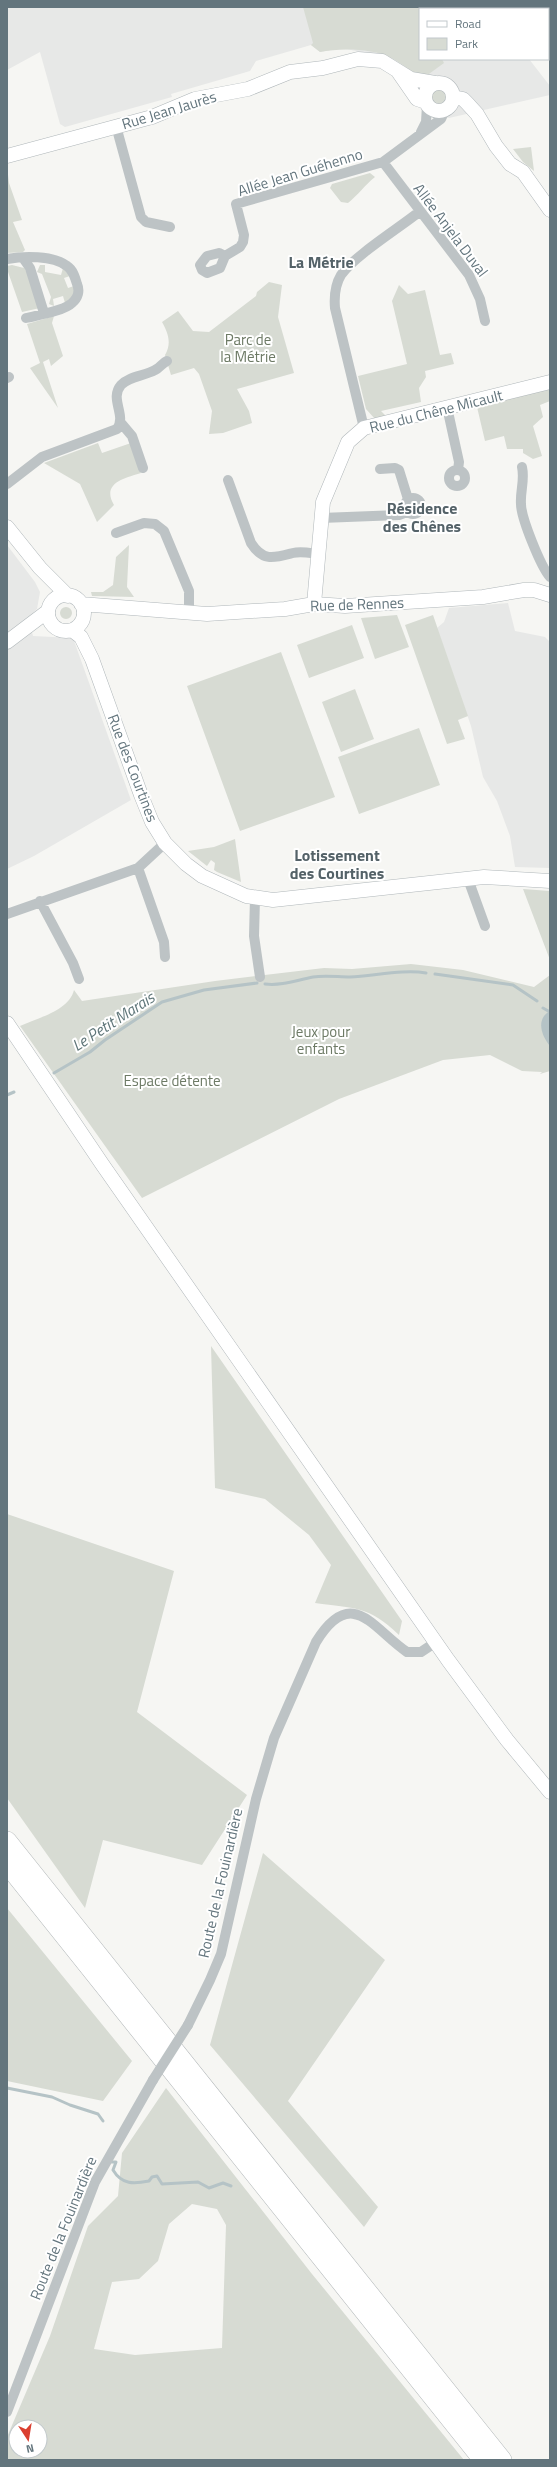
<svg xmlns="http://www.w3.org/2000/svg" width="557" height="2467" font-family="'Titillium Web',sans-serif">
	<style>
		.built { fill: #e7e8e7 }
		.green { fill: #d7dbd3; fill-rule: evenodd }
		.water { fill: #b5c3c6 }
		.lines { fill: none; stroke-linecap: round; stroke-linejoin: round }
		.stream { stroke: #b5c3c6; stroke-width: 3 }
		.secondary-casing { stroke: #b0b7ba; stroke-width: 15 }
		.highway-casing { stroke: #b1b6b8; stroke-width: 20 }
		.street { stroke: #bdc3c5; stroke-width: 10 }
		.secondary { stroke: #fff; stroke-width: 14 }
		.highway { stroke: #fff; stroke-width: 19 }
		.street-bridge { stroke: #bdc3c5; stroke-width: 10 }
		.labels { text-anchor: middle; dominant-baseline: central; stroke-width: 4; stroke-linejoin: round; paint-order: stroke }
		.street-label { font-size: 15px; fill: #63757d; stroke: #fff }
		.park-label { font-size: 15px; fill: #6d7a65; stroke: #fff }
		.neighbourhood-label { font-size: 16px; font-weight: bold; fill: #546268; stroke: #fff }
		.water-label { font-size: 16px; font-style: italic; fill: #5e7578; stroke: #fff }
	</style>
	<rect width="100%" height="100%" fill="#f6f6f3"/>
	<path class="built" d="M7 7H487L489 9H420V59H529L550 86V95L449 118 424 111 404 68 389 57 340 48 320 52 311 45 256 61 250 71 171 94 172 97 65 127 60 124 40 52 7 70Z
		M7 545 35 582 40 592 37 609 28 618 33 636 73 638 131 800 34 856 7 869Z
		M508 603 515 631 545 637 550 642V868L515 867 510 836 497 801 483 777 471 726 437 628 444 622 449 608Z"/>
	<path class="green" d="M303 7H475L476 9H420V59H442L444 63 422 79C411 72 402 63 391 58 372 48 340 48 320 52L311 45 313 43Z
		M430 97a9 9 0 1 1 18 0a9 9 0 1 1-18 0Z
		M531 147 534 171 523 162 513 149Z
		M7 166 9 183 22 220 13 222 25 250 23 252 7 253Z
		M370 173 375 177C364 186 358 195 348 203L341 202 330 188 332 184Z
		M12 265 24 268 27 272 40 308 22 312 7 269V266Z
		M40 265H45V272L61 275 63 268 70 276 64 278 68 288 74 286V295L65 303 63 296 53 299 54 306 49 304 51 297 42 274 37 272Z
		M269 282 282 285 278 317 294 373 237 389 249 411 252 423 223 433 209 434 212 411 199 374 194 368 171 375 165 355C172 343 168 333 162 322L178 311 193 331 209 332 256 296 257 292Z
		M399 285 408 294 425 290 440 355 451 353 454 364 425 371 426 377 419 388 421 402 381 411 387 417 375 419 366 409 358 376 407 364 392 301Z
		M54 316 52 323 63 356 51 366 49 359 43 362 58 408 30 368 40 363 27 324Z
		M550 389V401L540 405 543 417 533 426 542 456 533 459 523 453V449H507L504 436 485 441 477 407Z
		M98 443 102 453 131 443 141 473C125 478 101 483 114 505L97 522 80 484 44 463Z
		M129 545 127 587 134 597 92 596 91 592H103L113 585 116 557Z
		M60 613a6 6 0 1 1 12 0a6 6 0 1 1-12 0Z
		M397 615 409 647 375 659 361 618Z
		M433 615 468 716 458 720 465 739 447 744 405 625Z
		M352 625 364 658 309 678 297 645Z
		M281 652 335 797 240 831 187 686Z
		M355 689 374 739 341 752 322 702Z
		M419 728 440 785 359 814 338 757Z
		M235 839 241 882 217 872 214 870 215 863 211 860 207 866 188 851 214 847Z
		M523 889 550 891V960Z
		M411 964 463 970 534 987 550 975V1071L540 1074 542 1072 522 1071 490 1055 443 1060 339 1099 142 1198 20 1026C37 1018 69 1011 74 990L82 1001 215 981 324 968 352 969Z
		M211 1346 402 1621 399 1635C368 1605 355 1609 315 1603L331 1565 309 1535 265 1499 215 1488Z
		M7 1514 174 1571 137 1712 247 1795 202 1865 103 1840 85 1908 7 1798Z
		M263 1853 385 1960 288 2101 378 2207 364 2227 210 2045Z
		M7 1908 132 2061 103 2101 7 2081Z
		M166 2088 312 2274 464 2460H7V2437L50 2336 88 2226 118 2196 122 2153ZM192 2204 217 2209 226 2225 222 2348 135 2355 94 2349 112 2282 139 2279 158 2261 169 2224ZM16 2427H40V2451H16Z"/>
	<path class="water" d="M550 1011V1046C542 1037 535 1019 550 1011Z"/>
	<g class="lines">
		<path class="stream" d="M435 974 513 985 537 1001
			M265 984C282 986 297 980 313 977 325 975 338 977 350 977 374 976 404 969 426 973
			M543 1008 550 1012
			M54 1073 90 1052 105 1040 162 1002 204 990 257 983
			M7 1095 14 1092
			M7 2088 52 2097 70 2105 98 2114 103 2121
			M112 2162H116L113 2170C122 2185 134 2184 149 2181L152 2177 157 2176 162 2184 198 2182 209 2188 223 2183 231 2186"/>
		<g class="secondary-casing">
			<path id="secondary" d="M399 73 417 99 426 102
				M425 97a14 14 0 1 1 28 0a14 14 0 1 1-28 0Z
				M453 97 463 99 467 103 477 114 496 146 510 164 523 172 550 210
				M7 156 152 117 195 99 248 89 290 72 323 68 358 59 382 61 411 79 435 83
				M7 527 40 568 68 596
				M48 613a18 18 0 1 1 36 0a18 18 0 1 1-36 0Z
				M81 604 207 614 285 609 314 604 345 606 483 597 524 590H534L550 595
				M314 604 323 502 348 442 364 428 550 382
				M72 630 81 637 92 659 141 795 152 822 165 843 186 864 202 876 246 896 273 900 484 877 550 881
				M7 642 48 611
				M7 1023 102 1164 448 1660 507 1740 550 1792"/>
		</g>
		<g class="highway-casing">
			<path id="highway" d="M7 1841 502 2460
				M7 1864 483 2460"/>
		</g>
		<path class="street" d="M548 26 550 25
			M116 126 141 217 146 222 170 227
			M421 132 426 122 427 105
			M383 162 469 275 480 299 485 321
			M225 256 219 253 207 256 200 265 202 270 207 273 220 268 225 256 240 247 243 242 244 235 236 204 383 162 441 119 445 110
			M23 258 30 268 44 313
			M7 259C23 256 53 255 67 266 73 270 75 277 77 284 80 291 78 298 72 303 64 311 38 315 26 318
			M7 378 9 377
			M447 407 459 462 458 470
			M121 423 132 436 143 468
			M364 428 335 308C334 296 335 285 341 275 354 256 399 228 419 212
			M522 467C525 480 520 491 521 504 521 518 541 567 550 577
			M380 469 395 468 399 470 408 499
			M449 478a8 8 0 1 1 16 0a8 8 0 1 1-16 0Z
			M228 480 251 543C263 562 274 558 293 553 301 551 310 553 318 554
			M7 484 42 457 117 429C127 415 109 399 121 385 129 376 145 376 155 370 160 368 162 363 167 361
			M405 506a8 8 0 1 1 16 0a8 8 0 1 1-16 0Z
			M321 518 399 515 407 512
			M116 533 144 523 155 524 164 531 189 591V613
			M138 868 164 942 165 957
			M468 879 485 926
			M255 898 254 936 260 977
			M40 901 73 963 79 979
			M7 914 138 868 165 843
			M188 2025 210 1980 221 1954 256 1799 274 1738 316 1642C352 1584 373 1629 407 1652H421L436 1642
			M7 2412 95 2182 153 2080"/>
		<use href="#secondary" class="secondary"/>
		<use href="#highway" class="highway"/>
		<path class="street-bridge" d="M153 2080 188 2025"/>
	</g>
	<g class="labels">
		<g class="street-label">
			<text transform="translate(169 110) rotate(-17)">Rue Jean Jaurès</text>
			<text transform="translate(300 172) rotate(-17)">Allée Jean Guéhenno</text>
			<text transform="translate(451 230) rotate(53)">Allée Anjela Duval</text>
			<text transform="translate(436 411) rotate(-14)">Rue du Chêne Micault</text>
			<text transform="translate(357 604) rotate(-2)">Rue de Rennes</text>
			<text transform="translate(133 768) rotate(69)">Rue des Courtines</text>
			<text transform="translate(220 1883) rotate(-77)">Route de la Fouinardière</text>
			<text transform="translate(63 2228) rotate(-68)">Route de la Fouinardière</text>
		</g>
		<g class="park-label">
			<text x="248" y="339">Parc de<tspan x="248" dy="17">la Métrie</tspan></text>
			<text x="321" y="1031">Jeux pour<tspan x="321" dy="17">enfants</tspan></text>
			<text x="172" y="1080">Espace détente</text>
		</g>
		<g class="neighbourhood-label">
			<text x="321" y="262">La Métrie</text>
			<text x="422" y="508">Résidence<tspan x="422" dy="18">des Chênes</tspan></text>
			<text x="337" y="855">Lotissement<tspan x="337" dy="18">des Courtines</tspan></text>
		</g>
		<g class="water-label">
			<text transform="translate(113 1021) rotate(-33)">Le Petit Marais</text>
		</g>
	</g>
	<rect width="557" height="2467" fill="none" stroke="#63757d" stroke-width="16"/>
	<rect x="419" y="8" width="130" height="52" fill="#ffffff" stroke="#c1c8cb"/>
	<rect x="427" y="21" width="20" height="6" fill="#ffffff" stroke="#c1c8cb"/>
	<text x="455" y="28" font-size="12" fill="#63757d">Road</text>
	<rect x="427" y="38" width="20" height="12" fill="#d7dbd3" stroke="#c1c8cb"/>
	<text x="455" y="48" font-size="12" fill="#63757d">Park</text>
	<g transform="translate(28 2439) rotate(168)"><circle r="19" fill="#ffffff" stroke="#c1c8cb"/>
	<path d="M0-3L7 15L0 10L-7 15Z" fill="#da3f30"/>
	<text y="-6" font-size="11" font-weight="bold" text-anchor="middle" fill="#63757d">N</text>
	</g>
</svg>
